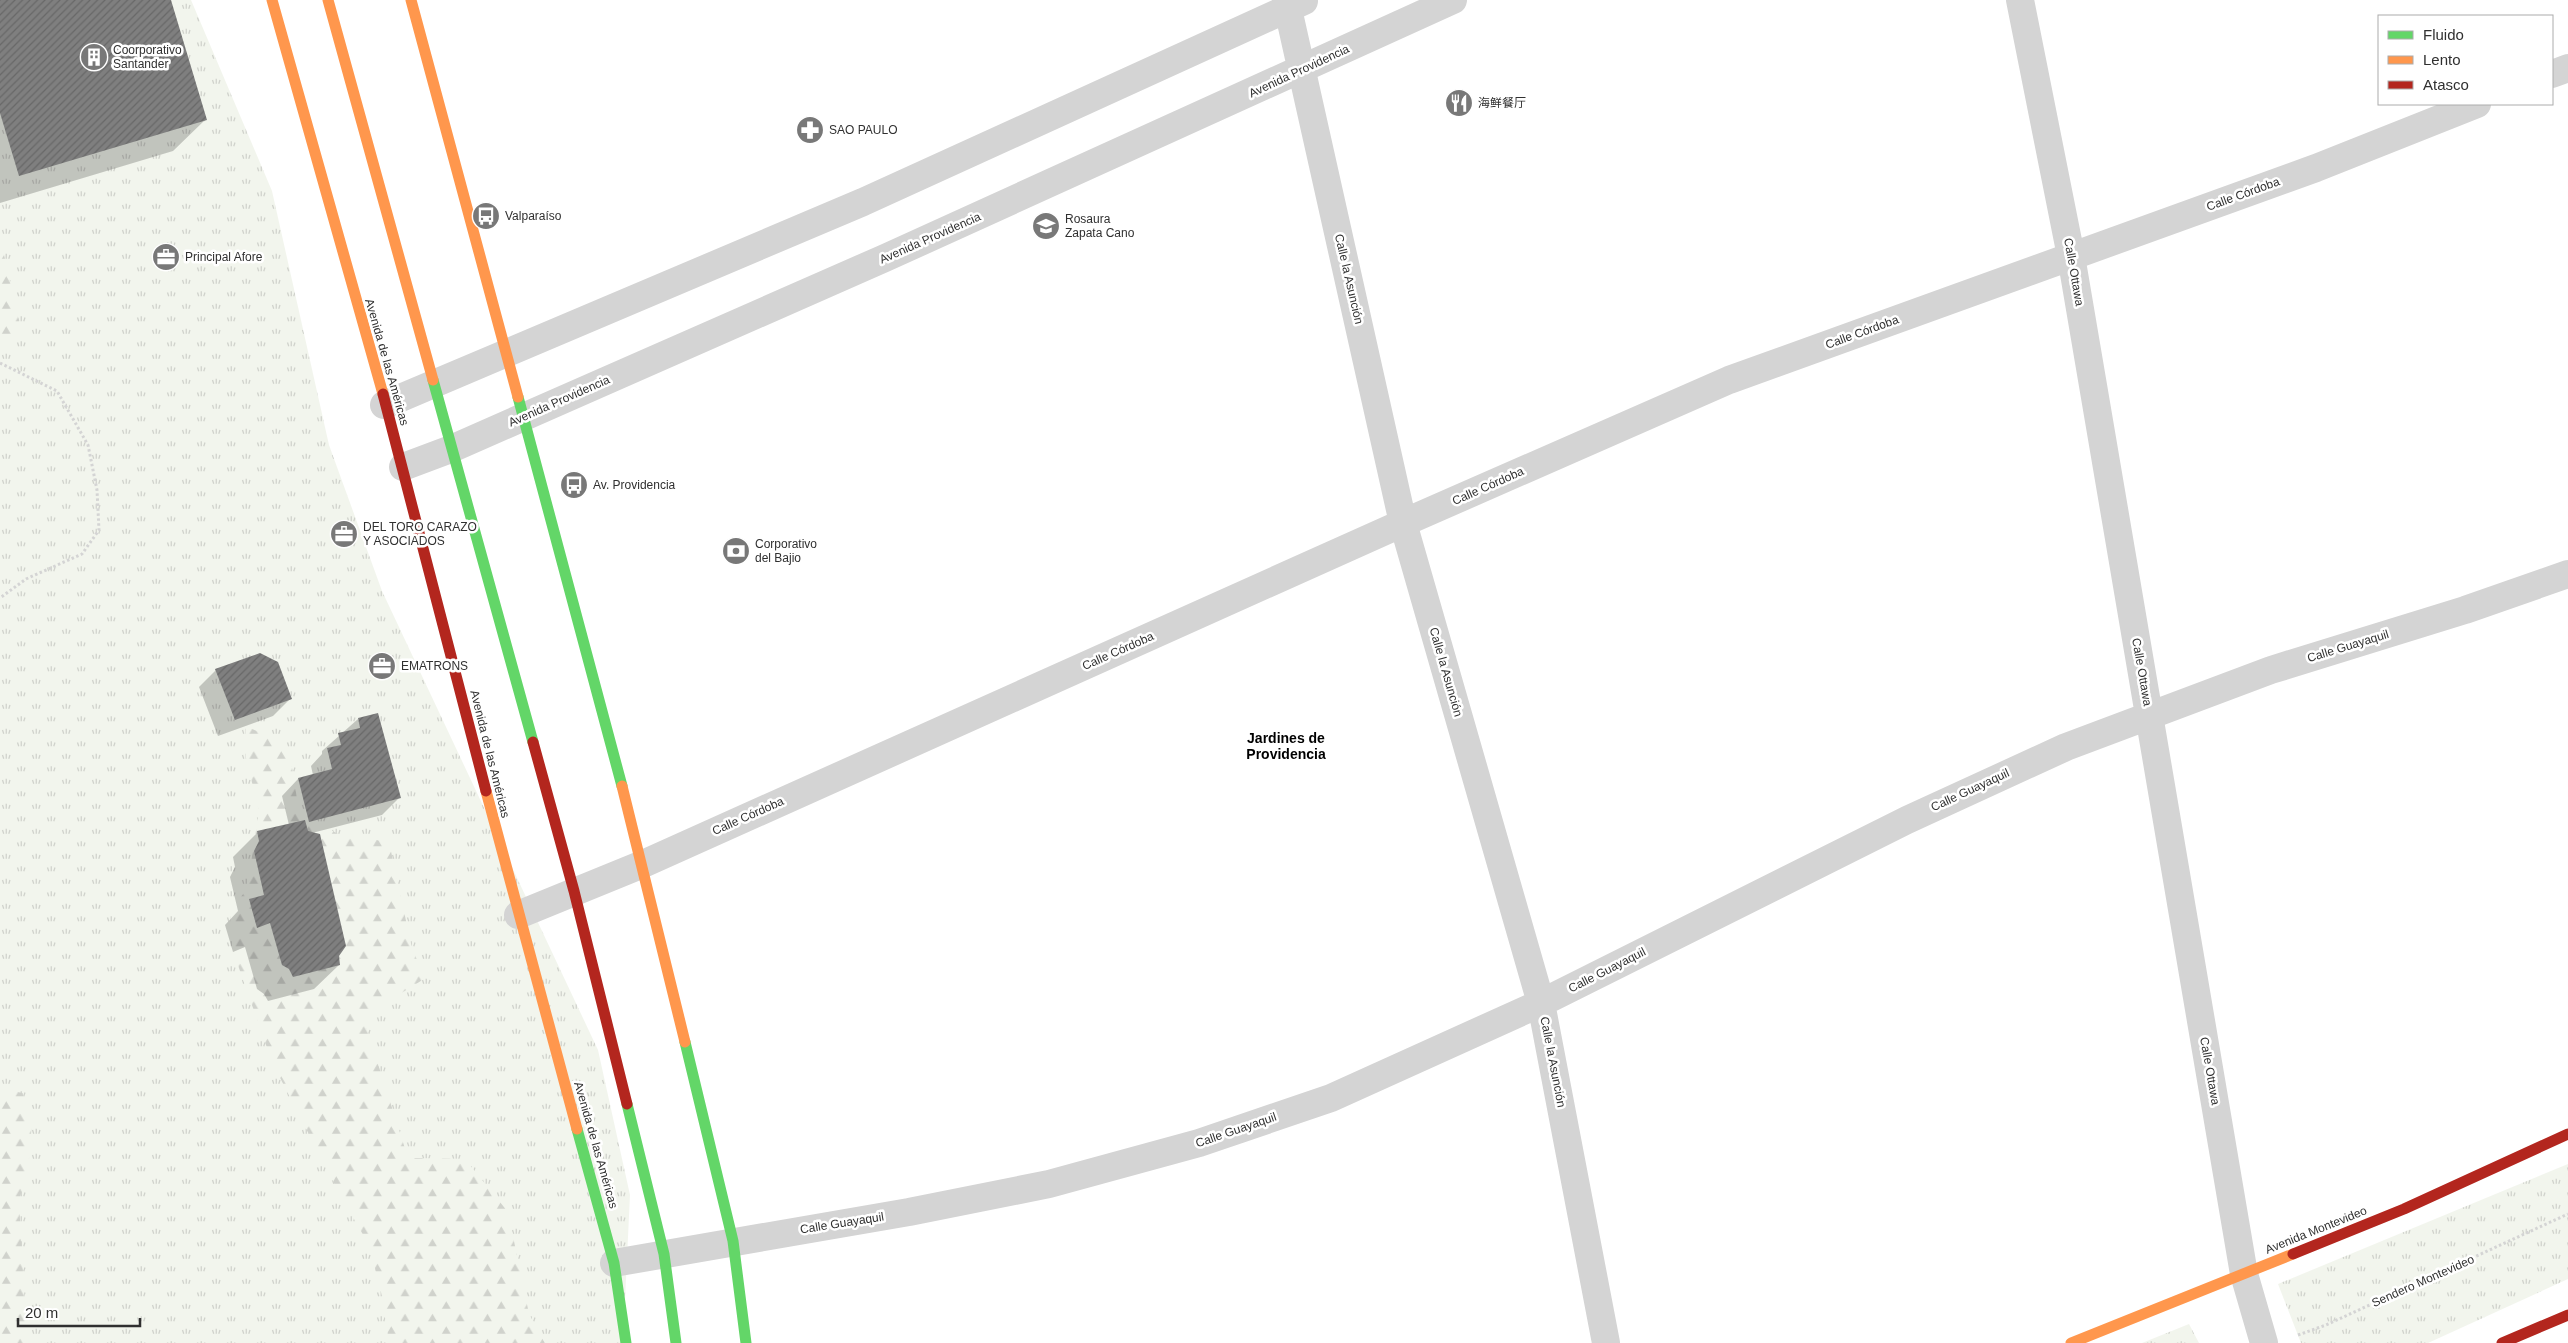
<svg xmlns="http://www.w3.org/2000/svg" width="2568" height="1343" font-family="Arial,'Noto Sans SC',sans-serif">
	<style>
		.grass { fill: url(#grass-tufts) }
		.forest { fill: url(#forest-firs) }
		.shadow { fill: #0003 }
		.building { fill: url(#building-hatch) }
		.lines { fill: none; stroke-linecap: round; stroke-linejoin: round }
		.path { stroke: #d4d4d4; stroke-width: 3; stroke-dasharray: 2.5 2.5; stroke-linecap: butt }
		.street { stroke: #d4d4d4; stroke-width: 28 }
		.fast { stroke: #63d668; stroke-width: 11 }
		.slow { stroke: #ff974d; stroke-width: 11 }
		.jam { stroke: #b3261e; stroke-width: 11 }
		.labels { text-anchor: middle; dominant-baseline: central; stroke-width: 5; stroke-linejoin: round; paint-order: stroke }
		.poi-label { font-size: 12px; fill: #303030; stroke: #fff; text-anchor: start }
		.street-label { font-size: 12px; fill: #303030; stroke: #fff }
		.neighbourhood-label { font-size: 14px; font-weight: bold; fill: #000; stroke: #fff }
	</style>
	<defs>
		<pattern id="grass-tufts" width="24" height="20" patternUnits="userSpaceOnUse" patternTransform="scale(1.25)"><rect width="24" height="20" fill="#f2f5ed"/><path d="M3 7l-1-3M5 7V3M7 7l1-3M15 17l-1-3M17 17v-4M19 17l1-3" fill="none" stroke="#d0d2cc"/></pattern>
		<pattern id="forest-firs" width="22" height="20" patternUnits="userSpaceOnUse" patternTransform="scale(1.25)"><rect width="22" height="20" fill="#f2f5ed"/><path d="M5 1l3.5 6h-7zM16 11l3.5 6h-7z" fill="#d0d2cc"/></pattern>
		<pattern id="building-hatch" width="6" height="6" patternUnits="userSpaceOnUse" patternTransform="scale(1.25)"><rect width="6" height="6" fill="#7f7f7f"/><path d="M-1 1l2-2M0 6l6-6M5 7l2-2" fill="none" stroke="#686868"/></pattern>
	</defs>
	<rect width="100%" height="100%" fill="#fff"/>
	<path class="grass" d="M0 0H191L272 191 329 445 382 591 598 1050 630 1195 623 1343H0Z
		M2568 1164V1279L2428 1343H2301L2278 1284Z
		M2189 1324 2199 1343H2142Z"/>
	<path class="forest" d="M0 237 22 335 0 347Z
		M246 726 267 736 272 744 289 748 299 812 338 834 389 842 411 944 424 979 363 1017 408 1158 465 1159 508 1212 529 1314 545 1343H389L382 1296 369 1245 339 1193 272 1062 233 951 230 911 247 889 259 811 246 758Z
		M5 1090 23 1093 32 1122 29 1159 19 1202 27 1343H0V1096Z"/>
	<path class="shadow" d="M0 0H169L205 120 173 151 0 203Z
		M216 670 290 699 273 716 218 736 199 687Z
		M358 719 399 798 382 815 312 833 339 965 314 989 268 1001 264 994 257 989 245 947 233 952 225 925 238 911 230 877 235 867 233 857 258 832 289 825 282 796 298 779 313 775 311 766 322 754V751Z"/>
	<path class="building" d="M0 0H171L207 120 19 176 0 113Z
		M260 653 278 662 292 699 235 720 215 669Z
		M378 713 401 798 309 822 298 778 332 769 327 748 341 745 338 733 360 728 358 718Z
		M305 820 308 831 320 834 346 946 339 956 340 965 293 977 289 969 282 965 270 923 257 928 249 899 264 895 254 851 259 841 257 831Z"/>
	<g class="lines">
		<path class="path" d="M0 363 57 391 88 445 97 490 99 530 82 554 26 579 0 598
			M2298 1335 2326 1325 2568 1214"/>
		<path class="street" d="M1286 0 1403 523 1541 1003 1606 1343
			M2020 0 2071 256 2244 1274 2264 1343
			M2552 74 2568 68
			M384 405 863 202 1304 1
			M403 467 451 449 885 258 1453 0
			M518 915 643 864 1403 523 1729 380 2316 168 2477 104
			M614 1263 909 1212 1049 1184 1199 1143 1331 1098 1541 1003 1907 820 2066 747 2271 670 2465 610 2568 574"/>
		<path class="fast" d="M433 380 533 742
			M518 397 622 786
			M685 1042 733 1241 746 1343
			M627 1104 664 1254 676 1343
			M577 1129 614 1263 626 1343"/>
		<path class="slow" d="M272 0 383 394
			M328 0 433 380
			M411 0 518 397
			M622 786 685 1042
			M486 791 577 1129
			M2071 1343 2293 1254"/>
		<path class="jam" d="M383 394 486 791
			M533 742 574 891 627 1104
			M2293 1254 2404 1209 2568 1134
			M2502 1343 2568 1315"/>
	</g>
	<defs>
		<g id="building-disc" transform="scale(1.4375)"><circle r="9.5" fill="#787878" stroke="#fff"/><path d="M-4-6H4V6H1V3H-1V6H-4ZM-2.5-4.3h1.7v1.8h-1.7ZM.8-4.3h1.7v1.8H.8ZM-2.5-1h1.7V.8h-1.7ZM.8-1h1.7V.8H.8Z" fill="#fff"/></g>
		<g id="restaurant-disc" transform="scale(1.4375)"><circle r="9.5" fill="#787878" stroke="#fff"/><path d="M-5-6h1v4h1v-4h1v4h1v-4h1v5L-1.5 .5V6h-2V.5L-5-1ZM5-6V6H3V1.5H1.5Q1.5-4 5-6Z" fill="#fff"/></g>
		<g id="pharmacy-disc" transform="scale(1.4375)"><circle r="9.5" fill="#787878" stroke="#fff"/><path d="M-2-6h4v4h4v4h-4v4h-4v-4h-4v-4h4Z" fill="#fff"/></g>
		<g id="bus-disc" transform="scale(1.4375)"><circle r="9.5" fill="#787878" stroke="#fff"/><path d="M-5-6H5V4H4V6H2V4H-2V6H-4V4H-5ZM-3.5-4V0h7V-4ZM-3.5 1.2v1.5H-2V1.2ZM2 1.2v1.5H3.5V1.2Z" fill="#fff"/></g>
		<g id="school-disc" transform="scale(1.4375)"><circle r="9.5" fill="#787878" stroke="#fff"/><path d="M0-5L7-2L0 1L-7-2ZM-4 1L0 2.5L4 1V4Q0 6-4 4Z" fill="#fff"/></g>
		<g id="office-disc" transform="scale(1.4375)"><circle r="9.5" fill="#787878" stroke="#fff"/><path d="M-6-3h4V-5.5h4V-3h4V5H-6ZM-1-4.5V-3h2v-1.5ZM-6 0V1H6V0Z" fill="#fff"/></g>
		<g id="bank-disc" transform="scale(1.4375)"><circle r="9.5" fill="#787878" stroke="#fff"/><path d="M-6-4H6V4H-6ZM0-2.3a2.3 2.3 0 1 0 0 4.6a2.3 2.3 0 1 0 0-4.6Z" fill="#fff"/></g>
	</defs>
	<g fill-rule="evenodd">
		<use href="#building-disc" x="94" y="57"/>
		<use href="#restaurant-disc" x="1459" y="103"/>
		<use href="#pharmacy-disc" x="810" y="130"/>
		<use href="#bus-disc" x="486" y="216"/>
		<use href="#school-disc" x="1046" y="226"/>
		<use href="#office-disc" x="166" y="257"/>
		<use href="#bus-disc" x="574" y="485"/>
		<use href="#office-disc" x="344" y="534"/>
		<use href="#bank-disc" x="736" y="551"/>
		<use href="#office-disc" x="382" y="666"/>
	</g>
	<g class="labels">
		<g class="poi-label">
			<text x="113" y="50">Coorporativo<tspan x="113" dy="14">Santander</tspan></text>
			<text x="1478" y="103">海鲜餐厅</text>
			<text x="829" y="130">SAO PAULO</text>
			<text x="505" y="216">Valparaíso</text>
			<text x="1065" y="219">Rosaura<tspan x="1065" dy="14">Zapata Cano</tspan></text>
			<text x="185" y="257">Principal Afore</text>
			<text x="593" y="485">Av. Providencia</text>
			<text x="363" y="527">DEL TORO CARAZO<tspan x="363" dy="14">Y ASOCIADOS</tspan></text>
			<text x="755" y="544">Corporativo<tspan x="755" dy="14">del Bajio</tspan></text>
			<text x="401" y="666">EMATRONS</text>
		</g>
		<g class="street-label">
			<text transform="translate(1299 71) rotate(-25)">Avenida Providencia</text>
			<text transform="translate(2243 194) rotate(-20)">Calle Córdoba</text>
			<text transform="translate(930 238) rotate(-24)">Avenida Providencia</text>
			<text transform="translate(2074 272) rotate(80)">Calle Ottawa</text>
			<text transform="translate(1349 279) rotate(77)">Calle la Asunción</text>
			<text transform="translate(1862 332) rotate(-20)">Calle Córdoba</text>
			<text transform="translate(387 362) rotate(74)">Avenida de las Américas</text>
			<text transform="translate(559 401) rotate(-24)">Avenida Providencia</text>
			<text transform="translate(1488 486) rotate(-24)">Calle Córdoba</text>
			<text transform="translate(2348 646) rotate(-17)">Calle Guayaquil</text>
			<text transform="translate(1118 651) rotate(-24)">Calle Córdoba</text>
			<text transform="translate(1446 672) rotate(74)">Calle la Asunción</text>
			<text transform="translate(2142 672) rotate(80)">Calle Ottawa</text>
			<text transform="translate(490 754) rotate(76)">Avenida de las Américas</text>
			<text transform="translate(1970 790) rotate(-25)">Calle Guayaquil</text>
			<text transform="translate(748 816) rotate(-24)">Calle Córdoba</text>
			<text transform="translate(1607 970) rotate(-27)">Calle Guayaquil</text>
			<text transform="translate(1553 1062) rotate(79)">Calle la Asunción</text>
			<text transform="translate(2210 1071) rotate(80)">Calle Ottawa</text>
			<text transform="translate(1236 1130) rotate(-19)">Calle Guayaquil</text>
			<text transform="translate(596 1145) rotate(74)">Avenida de las Américas</text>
			<text transform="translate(842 1223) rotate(-9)">Calle Guayaquil</text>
			<text transform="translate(2316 1230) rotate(-22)">Avenida Montevideo</text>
			<text transform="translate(2423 1281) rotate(-24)">Sendero Montevideo</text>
		</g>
		<g class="neighbourhood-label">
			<text x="1286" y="738">Jardines de<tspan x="1286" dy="16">Providencia</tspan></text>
		</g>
	</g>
	<rect x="2378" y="15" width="175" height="90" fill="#ffffff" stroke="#acacac"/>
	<rect x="2388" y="31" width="25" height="8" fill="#63d668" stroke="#acacac"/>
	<text x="2423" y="40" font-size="15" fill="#303030">Fluido</text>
	<rect x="2388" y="56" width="25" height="8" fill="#ff974d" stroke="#acacac"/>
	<text x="2423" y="65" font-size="15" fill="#303030">Lento</text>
	<rect x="2388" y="81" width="25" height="8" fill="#b3261e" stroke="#acacac"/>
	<text x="2423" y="90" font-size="15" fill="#303030">Atasco</text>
	<path d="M18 1318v8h122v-8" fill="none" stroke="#303030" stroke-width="2.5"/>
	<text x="25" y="1318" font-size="15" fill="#303030" stroke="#ffffff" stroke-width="4" paint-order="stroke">20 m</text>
</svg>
